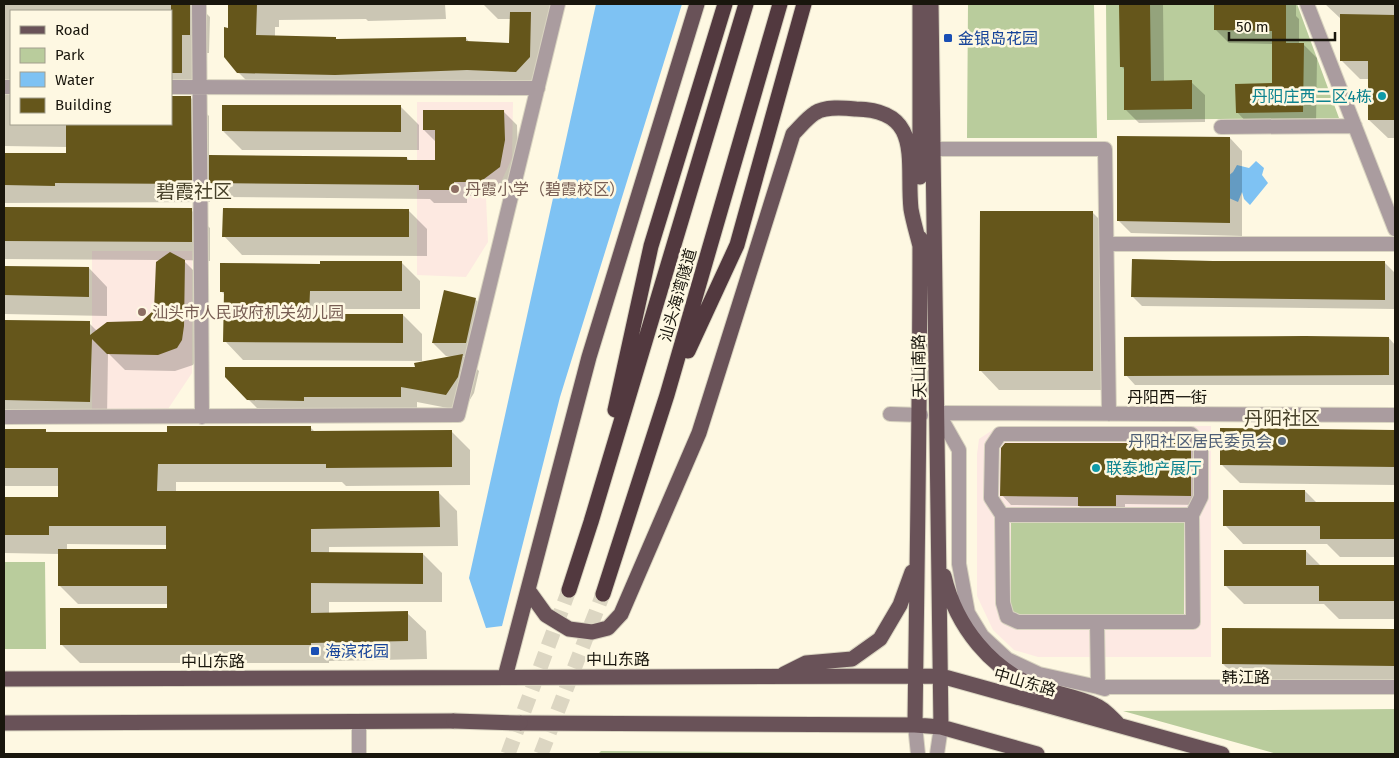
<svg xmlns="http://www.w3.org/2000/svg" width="1399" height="758" font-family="'Fira Sans','Noto Sans SC',sans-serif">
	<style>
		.commercial { fill: #fde9e3 }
		.education { fill: #fde9e1 }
		.green { fill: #b9cc9c }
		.water { fill: #7ec2f3 }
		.shadow { fill: #0003; fill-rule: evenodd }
		.building { fill: #65561b }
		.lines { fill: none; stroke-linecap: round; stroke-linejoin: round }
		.highway-tunnel { stroke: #dcd6c2; stroke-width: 15; stroke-dasharray: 15 8; stroke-linecap: butt }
		.minor-casing { stroke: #d9d4c0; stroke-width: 16 }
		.major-casing { stroke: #d9d4c0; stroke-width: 17 }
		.highway-casing { stroke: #d9d4c0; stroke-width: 17 }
		.minor { stroke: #aa9c9f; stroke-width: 14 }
		.major { stroke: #695258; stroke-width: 15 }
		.highway { stroke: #52393f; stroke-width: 15 }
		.major-bridge-casing { stroke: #d9d4c0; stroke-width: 17; stroke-linecap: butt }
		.major-bridge { stroke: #695258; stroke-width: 15 }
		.transit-dot { fill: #1a4fb4; stroke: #fef8e2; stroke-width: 2 }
		.culture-dot { fill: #0f9aa8; stroke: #fef8e2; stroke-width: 2 }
		.education-dot { fill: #8d6e63; stroke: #fef8e2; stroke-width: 2 }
		.service-dot { fill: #5c6f8a; stroke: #fef8e2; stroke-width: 2 }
		.labels { text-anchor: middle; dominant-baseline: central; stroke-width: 5; stroke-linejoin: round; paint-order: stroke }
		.transit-label { font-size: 16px; fill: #164399; stroke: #fef8e2; text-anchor: start }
		.culture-label { font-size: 16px; fill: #0d838f; stroke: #fef8e2; text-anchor: end }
		.education-label { font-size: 16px; fill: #785e54; stroke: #fef8e2; text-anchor: start }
		.street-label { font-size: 16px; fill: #19160d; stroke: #fef8e2 }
		.service-label { font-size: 16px; fill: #4e5e75; stroke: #fef8e2; text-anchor: end }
		.quarter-label { font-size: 19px; fill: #47412a; stroke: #fef8e2 }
	</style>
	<rect width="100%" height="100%" fill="#fef8e2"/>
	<path class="commercial" d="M1011 426H1211V657H1038L1014 650 993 630 977 596V454L979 439 994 429Z"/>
	<path class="education" d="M417 102H513L512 158 502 180 486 197 488 242 466 277 417 275Z
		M92 251H192V373L166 412H92Z"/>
	<path class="green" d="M968 4H1094L1097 138H967Z
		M1106 4H1297L1339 118 1107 120Z
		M1184 522V615L1011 616V523Z
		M4 562H45L46 649H4Z
		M1395 709V754H1277L1123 711Z
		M601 751 858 753 860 754H598Z"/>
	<path class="water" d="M596 4H682L560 397 502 626 486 628 469 578Z
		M1256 161 1264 168 1262 175 1268 183 1250 205 1244 199 1242 192 1238 202 1222 195V181L1233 172 1237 165 1249 168Z"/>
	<path class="shadow" d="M4 4H197L210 17 209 53H200V92H171V11H11V124H171L190 97 209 116V156L407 158 410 161H436V142L424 130 503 111 517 125 518 155 514 181 494 195 467 196V203H434L430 199 224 197 210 182V202L4 203V154H67V147L4 146Z
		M229 4H445L446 19 368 21 366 19 279 20V27H275V37L337 40 466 38 470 43 510 44 511 19H498L483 4H559L550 20 548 76 535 90 257 91 238 72 229 29Z
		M1125 4H1163L1164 82H1191L1205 95V122L1139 123 1126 110 1125 70 1121 66Z
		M1216 4H1296V16L1299 19V44H1303L1317 58 1316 125 1250 126 1237 112 1273 85V44L1229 43 1216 30Z
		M1325 4H1395V138H1388L1369 120 1370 79H1360L1341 60V19Z
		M400 106 419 125V150H242L223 131Z
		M1230 138 1242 151V236L1131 233 1118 220Z
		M1395 166V202L1394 200Z
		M4 208 191 210 210 228V261L183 260 201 278 198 357 193 365 175 371 125 370 108 353 107 418 4 416V322L89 323 97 331 142 322 155 310 160 260 4 259Z
		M408 210 427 229V256L242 255 224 236Z
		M1092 212 1111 231V390H999L981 371Z
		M401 262 420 281V309H328V315H403L422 334V361L243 360 225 341V295L222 292 321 265Z
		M1213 263H1385L1394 272V309L1142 306 1133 297Z
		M4 268H89L107 287V316L4 314Z
		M475 299 488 312 478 356H463L479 371 474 393 463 411 417 402V412L265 416 248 399 416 368 453 357 446 356 433 343Z
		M1389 338 1395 345V385H1135L1126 375Z
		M310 427 315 432 451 431 470 450V485L346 486 342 482H176V492L439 493 457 511 458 546 329 547V553L423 554 442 573V602H329V614L407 613 426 631 427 659 329 661V663H80L61 644 169 609V604H78L59 585V554L4 553V498H59V486H4V431L168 434ZM67 544 168 545V550H67Z
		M1222 429 1395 431V485L1240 483 1221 464Z
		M1187 444 1200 458V505L1125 504V515H1088L1079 506 1011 505 1002 495Z
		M1305 491 1318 504H1395V557H1340L1327 544H1243L1225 525Z
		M1306 551 1321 566H1395V619H1339L1324 604H1244L1226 586Z
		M1223 629 1395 631V684L1242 683 1223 664Z"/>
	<path class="building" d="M171 4H190V35H182V73H171Z
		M228 4H257L256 35 336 37V39L466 37V41L509 43 510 12H531L530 57 516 72 467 70 335 75 237 73 224 57V27L228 28Z
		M1119 4H1150L1151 81 1192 80V109L1124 110V67H1120Z
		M1214 4H1286V43H1304L1303 112 1236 113 1235 84 1272 83V31L1214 30Z
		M1340 14 1395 15V120H1368V61H1340Z
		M171 96H191L192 184 55 183V186L4 185V153H66V124H171Z
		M222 105H401V132L222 131Z
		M423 110H504L505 140 500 167 480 182H454V190H419V185L209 183V155L407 157V160H435V130H423Z
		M1117 136 1230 137V223L1117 221Z
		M4 207 192 208V242L4 241Z
		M223 208 409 209V237H222Z
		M980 211H1093V371H979Z
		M170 252 185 260 184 326 182 340 177 348 158 355 107 354 92 339 90 402 4 400V320L90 321V335L107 322 142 321 154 310 156 262Z
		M1132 259 1213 261H1385V300L1131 297Z
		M320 261H402V291H310L309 314H403V343L223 342 224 292H220V263L320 264Z
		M4 266 89 267V297L4 295Z
		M444 290 476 298 466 343H432Z
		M1305 336 1389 337V375L1124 376V337Z
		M463 354 458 377 446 395 401 387V397H304V401L247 400 225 377V367H415L414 363Z
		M167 426H311V431L452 430V467L326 468V464H158L157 491H439L440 527 311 529V552L423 553V584L311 583V613L408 611V641L311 643V645H60V608H167V586H58V549H166V526H49V535H4V497H58V468H4V429H46V432H167Z
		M1220 428 1395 430V467L1220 465Z
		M1005 443H1187L1191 447V496L1116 495V506H1078V497L1000 496 1001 448Z
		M1223 490H1305V502H1395V539H1320V526H1223Z
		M1224 550H1306V565H1395V601H1319V586H1224Z
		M1222 628 1395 629V666L1222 664Z"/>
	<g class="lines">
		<path class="highway-tunnel" d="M508 754 569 590
			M541 754 603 594"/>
		<g class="minor-casing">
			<path id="minor" d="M199 4 202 417
				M1307 4 1395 229
				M4 87H11
				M171 87 538 88
				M1221 127 1355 126
				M934 149H1105L1109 414
				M1107 244H1395
				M890 414 921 415
				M1395 415 938 413 959 450V564L968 613 982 636 1007 659 1039 674 1098 687H1395
				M4 417 458 415 558 4
				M1000 434H1191L1201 444V497L1192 515 1193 622H1018L1007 617 1003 603 1002 515 991 498 992 446Z
				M1002 515H1192
				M1097 622 1098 687 1105 689
				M359 721V754
				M915 725 918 754
				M937 754 941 727"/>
		</g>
		<g class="major-casing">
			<path id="major" d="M920 4V177
				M931 4 941 727
				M944 576C956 626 991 671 1040 688 1058 694 1078 697 1095 705 1104 708 1112 718 1118 724
				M528 590 546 615 569 629 592 632 608 628 621 614 699 433 793 134C800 127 807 118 815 113 825 106 845 108 856 109 924 110 906 163 911 209 913 221 917 234 920 246
				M784 674 806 663 852 659 880 639 900 605 912 572
				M505 677 589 357 697 4
				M4 679 941 676 1222 754
				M4 723 454 721
				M520 723 915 725 941 727 1037 754
				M915 725C917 563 920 400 920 238"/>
		</g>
		<g class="highway-casing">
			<path id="highway" d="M688 351 737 245 804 4
				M615 410 651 246 725 4
				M569 590 591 522 746 4
				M603 594 667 395 780 4"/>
		</g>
		<use href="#minor" class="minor"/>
		<use href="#major" class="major"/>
		<use href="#highway" class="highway"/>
		<g class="major-bridge-casing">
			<path id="major-bridge" d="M454 721 520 723"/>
		</g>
		<use href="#major-bridge" class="major-bridge"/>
	</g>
	<g class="transit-dot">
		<rect x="943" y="33" width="10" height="10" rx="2.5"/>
		<rect x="310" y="646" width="10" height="10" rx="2.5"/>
	</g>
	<g class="culture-dot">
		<circle cx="1382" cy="96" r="5"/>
		<circle cx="1096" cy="468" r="5"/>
	</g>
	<g class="education-dot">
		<circle cx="455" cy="189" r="5"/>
		<circle cx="142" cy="312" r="5"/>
	</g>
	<circle class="service-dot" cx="1282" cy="441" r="5"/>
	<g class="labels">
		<g class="transit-label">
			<text x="958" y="38">金银岛花园</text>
			<text x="325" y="651">海滨花园</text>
		</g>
		<g class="culture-label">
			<text x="1372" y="96">丹阳庄西二区4栋</text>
			<text x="1106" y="468" text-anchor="start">联泰地产展厅</text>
		</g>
		<g class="education-label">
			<text x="465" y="189">丹霞小学（碧霞校区）</text>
			<text x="152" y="312">汕头市人民政府机关幼儿园</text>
		</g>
		<g class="street-label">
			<text transform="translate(678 295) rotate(-74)">汕头海湾隧道</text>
			<text transform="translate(919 366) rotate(-91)">天山南路</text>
			<text x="1167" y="397">丹阳西一街</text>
			<text x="618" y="659">中山东路</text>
			<text x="213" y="661">中山东路</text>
			<text x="1246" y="677">韩江路</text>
			<text transform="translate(1025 682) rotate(16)">中山东路</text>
		</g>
		<g class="service-label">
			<text x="1272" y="441">丹阳社区居民委员会</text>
		</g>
		<g class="quarter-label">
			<text x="194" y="191">碧霞社区</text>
			<text x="1282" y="418">丹阳社区</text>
		</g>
	</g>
	<rect width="1399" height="758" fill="none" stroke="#19160d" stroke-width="10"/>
	<rect x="10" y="10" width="162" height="115" fill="#fef8e2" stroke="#a29e8d"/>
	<rect x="20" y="26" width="25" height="8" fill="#695258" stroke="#a29e8d"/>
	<text x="55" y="35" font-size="15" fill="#19160d">Road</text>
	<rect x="20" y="48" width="25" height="15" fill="#b9cc9c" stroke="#a29e8d"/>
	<text x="55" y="60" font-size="15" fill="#19160d">Park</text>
	<rect x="20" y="72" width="25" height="15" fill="#7ec2f3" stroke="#a29e8d"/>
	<text x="55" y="85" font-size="15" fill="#19160d">Water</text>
	<rect x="20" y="98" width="25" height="15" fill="#65561b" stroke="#a29e8d"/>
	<text x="55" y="110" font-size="15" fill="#19160d">Building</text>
	<path d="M1229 32v8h106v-8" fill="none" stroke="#19160d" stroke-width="2.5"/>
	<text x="1236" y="32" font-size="15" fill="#19160d" stroke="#fef8e2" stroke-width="4" paint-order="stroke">50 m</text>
</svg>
